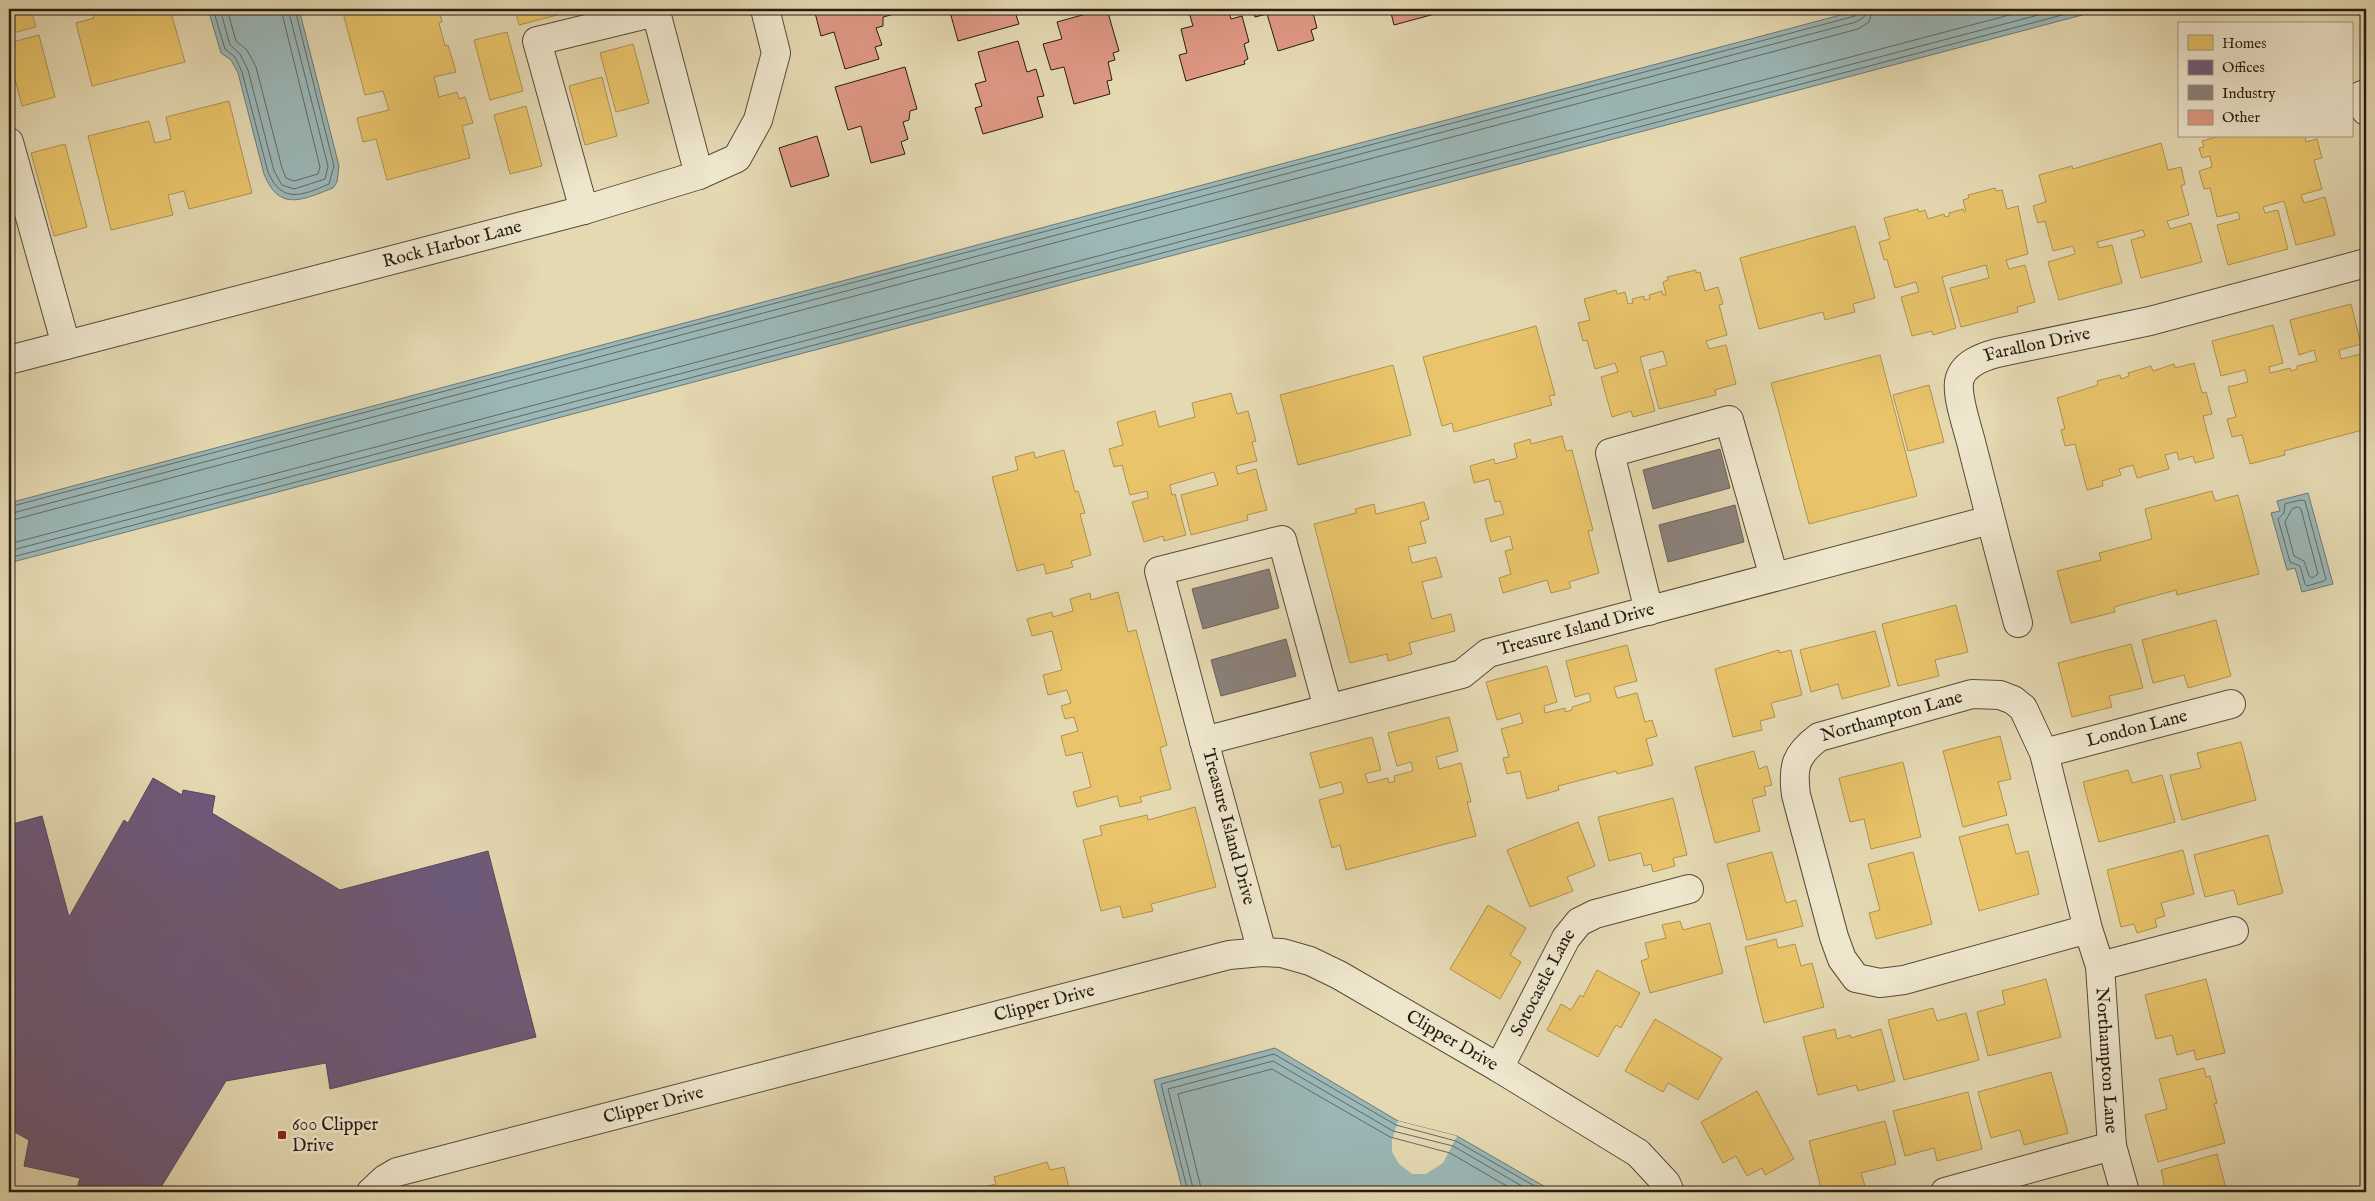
<svg xmlns="http://www.w3.org/2000/svg" width="2375" height="1201" font-family="'IM FELL English',serif">
	<style>
		.water { fill: #9bb7b7; stroke: #6d7975 }
		.pier { fill: #e5d9b2 }
		.homes { fill: #e9c46a; stroke: #af9250 }
		.offices { fill: #6d597a; stroke: #58475b }
		.industry { fill: #8a817c; stroke: #6c635c }
		.lines { fill: none; stroke-linecap: round; stroke-linejoin: round }
		.shore { stroke: #616a65; stroke-width: 1 }
		.building { fill: #de9783; stroke: #271c13 }
		.minor-casing { stroke: #564b3b; stroke-width: 30 }
		.minor { stroke: #eee6cd; stroke-width: 28 }
		.poi-dot { fill: #8f2418; stroke: #eee6cd; stroke-width: 2 }
		.labels { text-anchor: middle; dominant-baseline: central; stroke-width: 5; stroke-linejoin: round; paint-order: stroke }
		.street-label { font-size: 18px; fill: #271c13; stroke: #eee6cd }
		.poi-label { font-size: 18px; fill: #271c13; stroke: #eee6cd; text-anchor: start }
	</style>
	<rect width="100%" height="100%" fill="#e5d9b2"/>
	<filter id="stains"><feTurbulence type="fractalNoise" baseFrequency=".004" numOctaves="4"/><feColorMatrix values="0 0 0 0 .2 0 0 0 0 .09 0 0 0 0 .02 0 0 0 .5 -.17"/></filter>
	<radialGradient id="worn" r=".72"><stop offset=".6" stop-color="#630" stop-opacity="0"/><stop offset="1" stop-color="#630" stop-opacity=".3"/></radialGradient>
	<path class="water" d="M208 9H299L339 166 337 182 333 188C302 200 279 212 264 174L238 73 231 60 221 53Z
		M1863 9H2105L9 563V503Z
		M2308 493 2333 584 2302 592 2295 568 2287 570 2271 513 2280 511 2277 501Z
		M1275 1048 1398 1121 1457 1136 1554 1192H1183L1154 1080Z"/>
	<path class="pier" d="M1398 1121 1457 1136 1443 1163 1426 1174H1412L1399 1164 1392 1152V1140Z"/>
	<path class="homes" d="M9 9H31L36 27 9 34Z
		M92 9H170L185 62 92 86 76 23 94 18Z
		M342 9H439L442 22 439 23 445 46 448 45 456 72 434 77 439 97 457 92 459 99 465 97 473 123 462 126 470 158 387 180 376 139 363 142 357 118 389 110 383 91 365 95Z
		M515 9H580L519 25Z
		M507 32 523 91 490 100 474 40Z
		M39 35 55 97 22 106 9 56V43Z
		M633 44 649 103 616 112 600 53Z
		M602 77 617 136 585 145 569 86Z
		M229 101 252 193 189 209 184 191 168 195 173 215 111 230 88 136 149 121 155 143 171 139 166 117Z
		M526 106 542 166 510 174 494 115Z
		M2220 136H2305L2306 142 2317 139 2322 158 2314 160 2322 189 2301 195 2304 203 2325 197 2335 235 2296 245 2284 201 2263 207 2265 213 2278 210 2288 249 2228 265 2217 225 2240 219 2238 212 2217 217 2210 188 2204 189 2199 171 2212 167 2210 156 2202 158 2199 148 2204 147 2202 141Z
		M2161 143 2168 170 2181 167 2185 184 2181 186 2189 215 2167 221 2170 229 2191 223 2202 262 2141 278 2131 240 2145 236 2143 230 2097 242 2099 248 2112 245 2122 283 2059 300 2048 262 2075 254 2073 246 2053 251 2045 221 2038 223 2033 206 2046 202 2039 175 2072 166 2073 169Z
		M65 144 87 227 54 236 31 153Z
		M1995 188 1996 191 2002 190 2007 209 2018 206 2028 254 2006 260 2009 269 2025 265 2035 302 2017 307 2018 312 1961 327 1950 288 1989 278 1986 265 1942 277 1956 328 1933 335 1932 331 1912 336 1901 297 1919 292 1916 282 1895 288 1887 259 1884 260 1879 242 1890 239 1884 218 1918 209 1919 212 1925 210 1928 219 1944 214 1945 217 1949 216V213L1963 209 1964 212 1966 211 1963 200 1969 198 1968 195Z
		M1855 226 1875 298 1853 304 1855 312 1825 320 1823 312 1759 329 1740 258Z
		M1696 270V273L1700 272 1705 291 1718 287 1723 304 1719 305 1727 335 1706 341 1709 349 1726 345 1736 384 1715 390 1716 395 1659 409 1649 370 1667 365 1663 351 1640 357 1655 411 1633 417 1631 411 1612 417 1601 377 1618 372 1615 363 1595 369 1587 340 1583 341 1578 323 1590 320 1584 299 1616 290 1617 294 1625 292 1628 304 1633 303 1632 299 1644 296V300L1650 299 1649 295 1662 291 1663 295H1666L1663 282 1668 280 1667 277Z
		M2351 304 2361 344 2339 350 2341 359 2361 354 2366 373V429L2284 451 2285 455 2250 464 2242 435 2232 437 2227 419 2236 417 2228 387 2248 382 2245 370 2221 376 2212 341 2273 325 2283 363 2269 367 2270 373 2290 368 2291 371 2297 369V366L2317 361 2314 350 2299 355 2290 320Z
		M1536 326 1555 395 1549 396 1552 405 1454 432 1452 423 1442 426 1423 357Z
		M1880 355 1917 496 1809 524 1771 383Z
		M2194 363 2202 393 2206 392 2212 414 2203 416 2214 458 2195 463 2193 456 2179 460 2177 452 2165 455 2169 469 2137 478 2133 465 2119 469 2121 475 2102 481 2103 486 2087 490 2075 444 2065 446 2061 430 2065 429 2057 398 2098 385 2097 381 2120 375 2121 379 2129 376 2128 373 2151 366 2153 371 2174 364 2175 368Z
		M1393 365 1411 435 1298 465 1280 395Z
		M1929 385 1944 442 1908 451 1893 395Z
		M1231 393 1237 414 1248 411 1256 441 1252 442 1257 461 1236 466 1238 474 1256 469 1267 510 1247 515 1248 520 1191 535 1181 495 1218 485 1214 472 1170 485 1172 495 1175 494 1186 535 1164 541 1163 536 1144 542 1132 502 1148 498 1147 491 1130 495 1122 465 1114 467 1109 449 1123 445 1117 422 1155 411 1159 427 1195 417 1192 403Z
		M1562 436 1566 451 1572 450 1593 530 1588 531 1599 573 1569 582 1571 588 1551 593 1547 580 1503 593 1499 578 1511 574 1505 551 1513 549 1510 536 1491 542 1485 519 1504 514 1500 501 1495 502 1489 479 1474 483 1470 466 1494 459 1495 464 1517 458 1514 444 1530 439 1531 444Z
		M1064 450 1075 492 1078 491 1085 513 1080 514 1091 555 1071 561 1073 567 1046 574 1044 564 1017 571 992 477 1018 470 1015 457 1034 452 1035 458Z
		M2212 491 2215 501 2238 495 2259 574 2177 595 2176 590 2114 607 2115 612 2071 623 2057 571 2101 560 2099 553 2152 539 2145 509Z
		M1424 502 1429 519 1420 522 1426 543 1408 547 1412 563 1436 557 1442 577 1422 582 1432 619 1451 614 1455 631 1409 643 1412 654 1388 661 1387 654 1350 663 1314 524 1356 513 1355 509 1374 504 1376 514Z
		M1118 592 1128 632 1136 630 1167 745 1160 748 1171 789 1140 797 1142 802 1120 807 1117 796 1077 807 1073 792 1091 787 1082 752 1066 756 1061 736 1078 731 1074 717 1065 719 1061 706 1071 703 1067 690 1048 695 1043 675 1062 670 1052 631 1032 636 1027 619 1052 612 1053 617 1073 611 1070 599 1090 593 1091 600Z
		M1956 605 1968 652 1935 660 1939 676 1898 686 1882 624Z
		M2216 620 2231 676 2188 688 2184 675 2153 683 2142 640Z
		M1875 631 1890 686 1842 699 1838 684 1811 692 1800 650Z
		M2131 644 2143 688 2109 696 2112 707 2072 717 2058 663Z
		M1627 645 1637 681 1614 687 1617 698 1637 693 1645 722 1652 720 1657 736 1646 739 1653 765 1617 774 1616 771 1558 786 1559 790 1527 799 1520 771 1507 774 1503 758 1509 757 1501 729 1523 723 1520 713 1497 720 1486 682 1547 666 1557 702 1544 706 1545 713 1565 708V712L1572 710V707L1591 701 1589 693 1575 697 1566 661Z
		M1779 650V653L1791 650 1802 695 1771 703 1775 717 1760 721 1762 730 1733 737 1715 669Z
		M1449 717 1458 751 1436 757 1439 769 1461 763 1471 802H1467L1476 836 1346 870 1340 845 1332 848 1319 800 1344 793 1341 782 1320 788 1310 753 1372 737 1381 770 1365 774 1368 783 1388 778 1389 783 1395 781 1394 776 1413 771 1411 762 1397 766 1388 733Z
		M2000 736 2011 779 1998 782 2007 815 1963 827 1943 751Z
		M2241 742 2256 800 2182 820 2170 775 2201 768 2197 753Z
		M1754 751 1759 769 1767 766 1772 785 1764 787 1766 795 1752 799 1760 831 1715 843 1695 767Z
		M1903 762 1921 837 1871 849 1864 819 1850 822 1839 778Z
		M2128 770 2132 783 2162 775 2175 822 2099 842 2083 782Z
		M1673 798 1687 855 1673 858 1675 866 1653 872 1651 864 1644 866 1641 853 1609 861 1598 817Z
		M1195 807 1216 887 1151 904 1153 911 1123 918 1120 906 1101 911 1083 840 1102 835 1100 826 1147 815 1148 820Z
		M1578 822 1595 866 1567 877 1573 891 1530 907 1507 850Z
		M2008 824 2016 854 2028 851 2039 894 1979 911 1959 837Z
		M2268 835 2283 893 2238 905 2234 890 2205 897 2194 855Z
		M2183 850 2194 894 2161 903 2165 916 2155 919 2157 927 2137 933 2134 924 2121 927 2107 870Z
		M1772 852 1786 903 1796 900 1803 926 1747 940 1727 864Z
		M1913 852 1932 924 1876 939 1869 913 1880 910 1868 864Z
		M1488 905 1526 928 1510 955 1521 962 1500 999 1450 969Z
		M1680 921 1683 930 1710 923 1723 973 1650 993 1641 961 1649 958 1645 943 1666 938 1662 925Z
		M1776 939 1778 948 1795 944 1801 966 1812 963 1824 1007 1764 1023 1745 947Z
		M1597 970 1640 993 1621 1028 1616 1025 1598 1057 1547 1030 1561 1004 1571 1010 1580 995 1583 997Z
		M2046 979 2061 1037 1988 1056 1977 1012 2005 1004 2002 991Z
		M2206 979 2225 1053 2196 1060 2194 1050 2177 1055 2172 1035 2156 1039 2145 995Z
		M1933 1008 1937 1021 1966 1013 1979 1060 1904 1080 1888 1020Z
		M1655 1019 1722 1058 1698 1100 1668 1083 1663 1092 1625 1071Z
		M1835 1029 1837 1039 1850 1035 1851 1038 1881 1029 1895 1081 1858 1091 1856 1085 1818 1095 1803 1037Z
		M2204 1068 2206 1077 2210 1076 2217 1103 2214 1104 2225 1143 2158 1162 2145 1115 2167 1109 2159 1079Z
		M2051 1072 2068 1133 2024 1145 2020 1130 1991 1138 1978 1092Z
		M1757 1091 1794 1159 1765 1175 1762 1168 1747 1176 1736 1156 1723 1163 1701 1122Z
		M1968 1092 1982 1149 1937 1161 1934 1148 1905 1156 1893 1111Z
		M1885 1121 1896 1164 1861 1173 1865 1186 1839 1192H1822L1809 1141Z
		M2217 1154 2227 1192H2166L2161 1170Z
		M1047 1162 1050 1170 1064 1167 1070 1192H964L996 1184 994 1177Z
		M1795 1186 1797 1192H1772Z"/>
	<path class="offices" d="M153 778 182 795 183 790 215 796 212 813 340 890 488 851 536 1037 330 1089 326 1063 226 1081 158 1192H123L112 1186 111 1192H76L80 1178 24 1166 29 1140 9 1129V825L42 816 69 917 124 820 128 823Z"/>
	<path class="industry" d="M1720 449 1730 488 1653 509 1643 470Z
		M1735 505 1744 542 1668 562 1659 525Z
		M1269 569 1279 608 1203 629 1192 589Z
		M1286 639 1296 676 1221 696 1211 660Z"/>
	<g class="lines">
		<path class="shore" d="M213 9 225 49 235 57 242 72 268 172C282 205 303 195 329 184L334 166 295 9
			M220 9 230 45 240 54 248 70 274 171 282 185 294 189 325 179 328 166 288 9
			M227 9 236 41 247 50 256 67 282 168 286 178 294 181 318 174 320 167 281 9
			M2302 500 2305 501 2326 579 2324 581 2307 586 2305 584 2300 566 2290 562 2278 519 2284 513 2285 504Z
			M9 507 1855 16 1859 13V9
			M2298 507 2301 509 2318 574 2312 578 2309 576 2304 561 2294 556 2285 522 2292 509Z
			M9 514 1856 22 1864 17 1866 9
			M9 521 1858 29 1869 22 1873 9
			M9 544 2032 9
			M9 551 2061 9
			M9 558 2085 9
			M1188 1192 1161 1084 1274 1054 1396 1125 1456 1141 1545 1192
			M1194 1192 1168 1089 1273 1061 1393 1131 1453 1146 1532 1192
			M1202 1192 1178 1094 1272 1069 1390 1137 1450 1153 1517 1192"/>
	</g>
	<path class="building" d="M814 9H889L891 15 883 17V26L876 28 882 45 875 47 879 59 845 69 834 32 821 36Z
		M958 9H1014L1019 24 958 41 950 12Z
		M1104 9H1107L1119 51 1113 53 1115 60 1108 62 1112 80 1107 81 1110 94 1074 104 1064 67 1051 70 1043 44 1062 39 1057 22Z
		M1188 9H1228L1231 19 1242 16 1249 42 1244 44 1248 59 1244 61 1245 64 1186 81 1179 55 1187 53 1181 29 1193 26Z
		M1252 9H1312L1317 28 1311 30 1314 40 1278 51 1267 14 1255 17Z
		M1390 9H1453L1394 25Z
		M1018 41 1027 72 1036 69 1044 96 1037 97 1043 117 983 134 975 108 982 106 975 84 986 81 978 52Z
		M905 67 917 109 910 111 909 120 903 122 908 139 901 142 905 154 871 163 861 126 848 130 835 87Z
		M817 136 829 176 791 187 779 148Z"/>
	<g class="lines">
		<g class="minor-casing">
			<g id="minor">
				<path d="M2362 95 2366 111"/>
				<path d="M9 142 66 345"/>
				<path d="M584 210 537 41 656 12 699 175"/>
				<path id="s1" d="M9 360 584 210 699 175 737 158 758 120 776 53 765 9"/>
				<path d="M1649 611 1610 453 1729 420 1774 577"/>
				<path id="s2" d="M2018 623C2002 563 1986 502 1971 442 1967 426 1957 398 1959 382 1962 364 1982 357 1997 353L2150 321 2366 263"/>
				<path d="M1204 741 1159 571 1282 540 1328 708"/>
				<path id="s3" d="M2044 753 2231 704"/>
				<path id="s4" d="M2088 929 1904 980 1880 983 1856 978 1842 959 1834 937 1796 795C1792 766 1796 754 1819 737L1972 694 2000 695 2013 700 2023 708 2044 753 2088 929 2100 966 2112 1146 2125 1192"/>
				<path id="s5" d="M1262 952 1204 741 1462 674 1488 653 1990 520"/>
				<path d="M2100 966 2234 931"/>
				<path id="s6" d="M1499 1068 1566 938 1579 922 1595 914 1689 889"/>
				<path id="s7" d="M371 1192 385 1179 397 1172 1229 955 1262 952 1282 953 1310 961 1339 975 1499 1068 1638 1153 1666 1183 1670 1192"/>
				<path d="M1945 1192 2112 1146"/>
			</g>
		</g>
		<use href="#minor" class="minor"/>
	</g>
	<rect class="poi-dot" x="277" y="1130" width="10" height="10" rx="2.5"/>
	<g class="labels">
		<g class="street-label">
			<text stroke="none"><textPath href="#s1" startOffset="458">Rock Harbor Lane</textPath></text>
			<text stroke="none"><textPath href="#s2" startOffset="340">Farallon Drive</textPath></text>
			<text stroke="none"><textPath href="#s5" startOffset="610">Treasure Island Drive</textPath></text>
			<text stroke="none"><textPath href="#s4" startOffset="576">Northampton Lane</textPath></text>
			<text stroke="none"><textPath href="#s3" startOffset="96">London Lane</textPath></text>
			<text transform="translate(1228 827) rotate(75)">Treasure Island Drive</text>
			<text stroke="none"><textPath href="#s6" startOffset="96">Sotocastle Lane</textPath></text>
			<text stroke="none"><textPath href="#s7" startOffset="702">Clipper Drive</textPath></text>
			<text stroke="none"><textPath href="#s7" startOffset="1138">Clipper Drive</textPath></text>
			<text stroke="none"><textPath href="#s4" startOffset="1079">Northampton Lane</textPath></text>
			<text stroke="none"><textPath href="#s7" startOffset="298">Clipper Drive</textPath></text>
		</g>
		<g class="poi-label">
			<text x="292" y="1125">600 Clipper<tspan x="292" dy="21">Drive</tspan></text>
		</g>
	</g>
	<rect width="2375" height="1201" fill="none" stroke="#e5d9b2" stroke-width="30"/>
	<rect x="10" y="10" width="2355" height="1181" fill="none" stroke="#271c13" stroke-width="2.5"/>
	<rect x="15" y="15" width="2345" height="1171" fill="none" stroke="#271c13"/>
	<rect x="2178" y="22" width="175" height="115" fill="#eee6cd" stroke="#9e9583"/>
	<rect x="2188" y="35" width="25" height="15" fill="#e9c46a" stroke="#9e9583"/>
	<text x="2222" y="48" font-size="15" fill="#271c13">Homes</text>
	<rect x="2188" y="60" width="25" height="15" fill="#6d597a" stroke="#9e9583"/>
	<text x="2222" y="72" font-size="15" fill="#271c13">Offices</text>
	<rect x="2188" y="85" width="25" height="15" fill="#8a817c" stroke="#9e9583"/>
	<text x="2222" y="98" font-size="15" fill="#271c13">Industry</text>
	<rect x="2188" y="110" width="25" height="15" fill="#de9783" stroke="#9e9583"/>
	<text x="2222" y="122" font-size="15" fill="#271c13">Other</text>
	<rect width="100%" height="100%" filter="url(#stains)"/>
	<rect width="100%" height="100%" fill="url(#worn)"/>
</svg>
